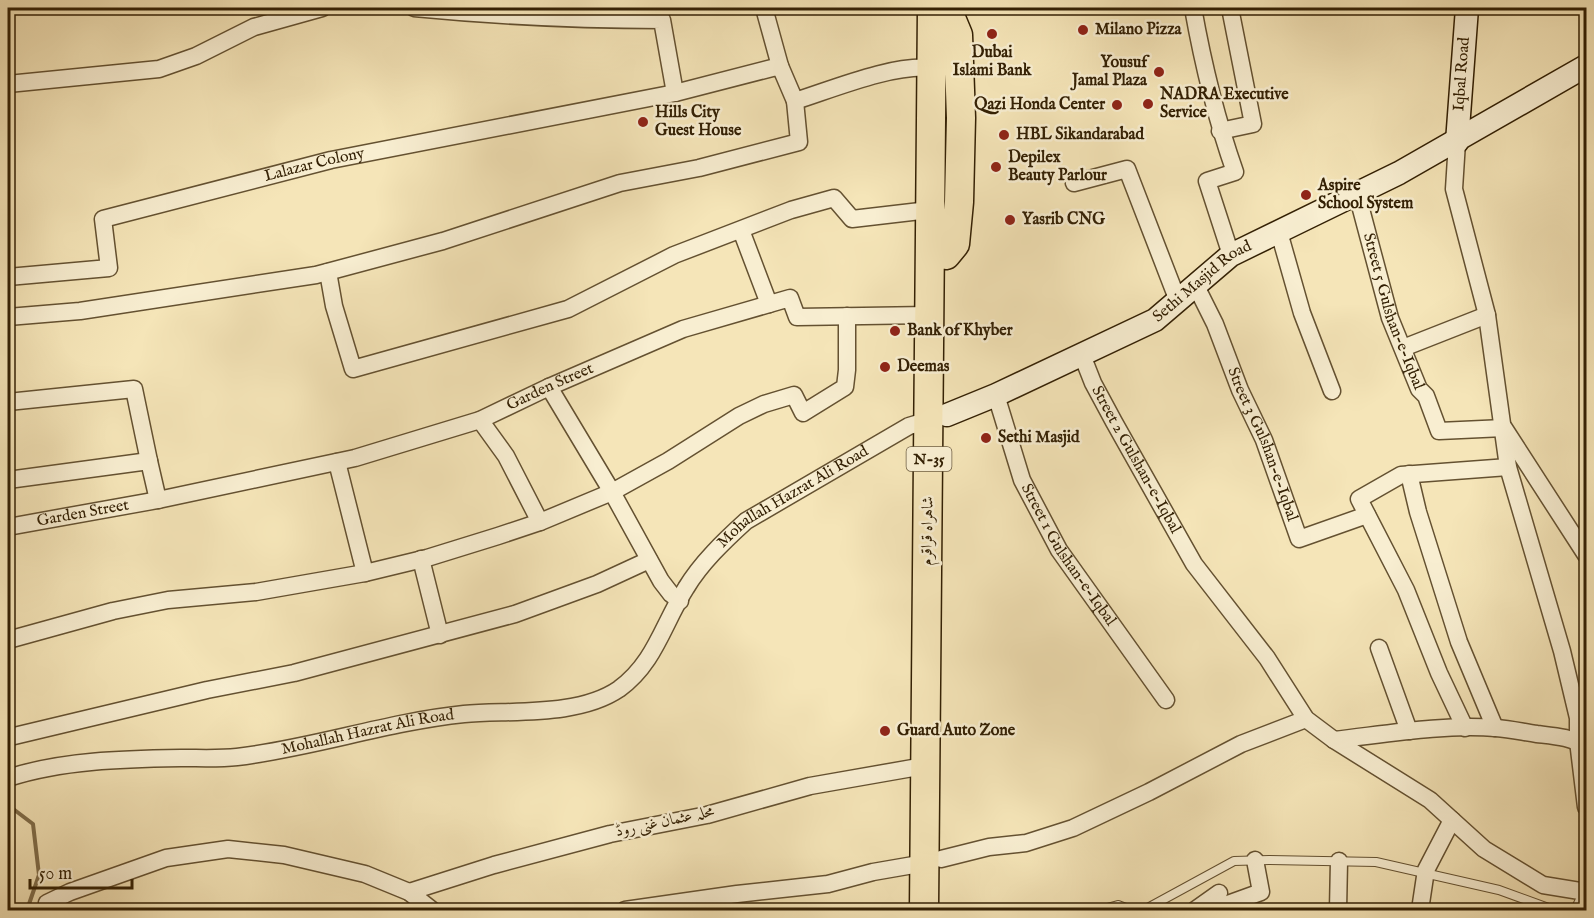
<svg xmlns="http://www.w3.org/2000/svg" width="1594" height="918" font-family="'IM FELL English',Amiri,serif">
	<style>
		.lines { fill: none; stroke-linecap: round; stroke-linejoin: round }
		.stream { stroke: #806e4b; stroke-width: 4 }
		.lane-casing { stroke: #645131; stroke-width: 10 }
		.street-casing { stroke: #645131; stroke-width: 19 }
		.secondary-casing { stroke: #332004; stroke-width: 25 }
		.highway-casing { stroke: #332004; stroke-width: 31 }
		.lane { stroke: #f8eed1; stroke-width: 8 }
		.street { stroke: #f8eed1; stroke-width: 16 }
		.secondary { stroke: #f8eed1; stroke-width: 22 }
		.highway { stroke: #f5e5b8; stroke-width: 28 }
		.poi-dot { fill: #8f2418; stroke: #f8eed1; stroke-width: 2 }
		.labels { text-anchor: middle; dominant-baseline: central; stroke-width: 5; stroke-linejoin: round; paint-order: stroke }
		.shield { fill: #f8eed1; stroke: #6e5e42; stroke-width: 1.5 }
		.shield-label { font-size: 15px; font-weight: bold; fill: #332004 }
		.poi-label { font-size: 16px; font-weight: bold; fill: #332004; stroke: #f8eed1; text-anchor: start }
		.street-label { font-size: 16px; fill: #332004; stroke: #f8eed1 }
	</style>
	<rect width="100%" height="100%" fill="#f5e5b8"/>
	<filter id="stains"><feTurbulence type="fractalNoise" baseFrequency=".00333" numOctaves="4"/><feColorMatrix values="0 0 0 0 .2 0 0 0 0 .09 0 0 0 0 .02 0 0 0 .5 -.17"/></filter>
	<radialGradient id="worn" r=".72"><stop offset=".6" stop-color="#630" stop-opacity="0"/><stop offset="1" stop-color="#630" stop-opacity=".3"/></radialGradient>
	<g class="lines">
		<path class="stream" d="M8 805 33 824 39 875 28 907 21 910"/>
		<g class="lane-casing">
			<path id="lane" d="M1100 910 1118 905 1131 910
				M1144 910 1234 861 1269 860 1376 862 1499 890 1554 910
				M1575 910 1584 891"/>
		</g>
		<g class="street-casing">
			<g id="street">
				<path d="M414 8C497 16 579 20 662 20L675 93"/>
				<path d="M764 8 780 66"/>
				<path d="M1193 8C1203 64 1216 118 1235 172L1207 181 1231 255"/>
				<path d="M8 84 159 69 196 56 254 27 322 8"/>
				<path d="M1220 131 1253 124 1230 8"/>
				<path d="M1457 142 1454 189 1487 315 1508 467 1562 651 1578 718V741L1586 807"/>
				<path d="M1074 183 1127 169 1178 301"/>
				<path id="s1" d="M1357 194 1390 318 1419 389 1426 396 1439 431 1504 428 1586 555"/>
				<path d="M741 230 769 304"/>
				<path d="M1279 232 1302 313 1332 391"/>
				<path d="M328 272 334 306 353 369 568 309 674 255 791 210 834 198 852 219 929 210"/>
				<path id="s2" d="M8 277 109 268 103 219 331 160 675 93 780 66 795 101C833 89 893 64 931 68"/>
				<path id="s3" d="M1196 286 1215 324 1240 390 1264 440 1299 539 1367 515"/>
				<path d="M8 317 80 311 316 275 443 241 620 183 699 168 799 142 795 101"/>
				<path d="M1403 348 1487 315"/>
				<path id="s4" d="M1082 355 1093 383 1114 422 1194 564 1267 658 1306 719 1334 740 1430 800 1484 849 1543 885 1586 892"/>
				<path d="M549 387 612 492 661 581 671 594 680 601"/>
				<path id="s5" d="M996 395 1022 480 1059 550 1166 700"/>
				<path d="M8 402 134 389 149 461"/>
				<path d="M480 420 506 456 540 522"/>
				<path d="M337 462 365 573"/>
				<path d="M1409 474 1418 512 1459 642 1495 728"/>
				<path d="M8 480 149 461 158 500"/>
				<path id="s6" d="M8 527 158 500 355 458 480 420 549 387 683 329 790 298 797 317 929 315"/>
				<path d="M421 559 440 635"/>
				<path d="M8 640 113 611 168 600 256 592 365 573 427 558 498 536 540 522 612 492 668 461 739 416 764 404 794 395 803 413 845 387 847 370V316"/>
				<path d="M1379 648 1409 731"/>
				<path d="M1465 728 1439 673 1406 590 1359 499 1401 475 1508 467"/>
				<path d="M10 737 207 690 294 673 515 614 597 584 649 560"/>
				<path d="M1334 740C1387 734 1442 724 1496 728 1510 729 1523 732 1537 734 1554 736 1572 737 1586 747"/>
				<path id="s7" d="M8 778C62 760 125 759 182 758 200 758 219 759 237 757 313 748 387 722 464 714 511 710 578 717 619 689 655 663 663 624 686 588 701 563 724 541 746 521L909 426 929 420"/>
				<path d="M941 859 989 847 1026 843 1073 828 1149 792 1241 744 1306 719"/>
				<path d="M409 892 494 865 610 834 707 815 810 786 924 766"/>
				<path d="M47 903 70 892 166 858 228 849 284 855 365 874 409 892 432 910"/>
				<path d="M625 910 737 894 828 884 873 872 925 863"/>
				<path d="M1195 910 1219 893"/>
				<path d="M1227 910 1225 905 1261 892 1255 860"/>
				<path d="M1338 910 1339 861"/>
				<path d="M1420 910 1426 870 1452 820"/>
			</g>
		</g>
		<g class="secondary-casing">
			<g id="secondary">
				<path id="s8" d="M1457 142 1467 8"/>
				<path id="s9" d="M947 415 996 395 1155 320 1231 255 1399 173 1586 66"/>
			</g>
		</g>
		<g class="highway-casing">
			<path id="highway" d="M946 255 955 244 959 202 961 118 958 35 948 11
				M924 910 932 8"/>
		</g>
		<use href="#lane" class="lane"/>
		<use href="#street" class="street"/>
		<use href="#secondary" class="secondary"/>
		<use href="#highway" class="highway"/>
	</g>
	<g class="poi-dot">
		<circle cx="1083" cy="30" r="6"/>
		<circle cx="992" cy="34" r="6"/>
		<circle cx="1159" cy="72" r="6"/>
		<circle cx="1148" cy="104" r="6"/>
		<circle cx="1117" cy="105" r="6"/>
		<circle cx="643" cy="122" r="6"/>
		<circle cx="1004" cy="135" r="6"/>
		<circle cx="996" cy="167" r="6"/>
		<circle cx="1306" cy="195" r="6"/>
		<circle cx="1010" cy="220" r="6"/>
		<circle cx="895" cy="331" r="6"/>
		<circle cx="885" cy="367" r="6"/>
		<circle cx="986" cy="438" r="6"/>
		<circle cx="885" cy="731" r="6"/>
	</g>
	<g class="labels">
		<rect class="shield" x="906.5" y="447" width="45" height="24" rx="4.5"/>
		<g class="shield-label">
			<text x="929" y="459">N-35</text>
		</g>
		<g class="poi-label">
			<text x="1095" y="30">Milano Pizza</text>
			<text x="992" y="53" text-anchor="middle">Dubai<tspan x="992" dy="18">Islami Bank</tspan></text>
			<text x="1147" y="63" text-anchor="end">Yousuf<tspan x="1147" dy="18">Jamal Plaza</tspan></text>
			<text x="1160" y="95">NADRA Executive<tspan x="1160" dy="18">Service</tspan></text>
			<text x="1105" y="105" text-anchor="end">Qazi Honda Center</text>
			<text x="655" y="113">Hills City<tspan x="655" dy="18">Guest House</tspan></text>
			<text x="1016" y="135">HBL Sikandarabad</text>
			<text x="1008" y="158">Depilex<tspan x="1008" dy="18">Beauty Parlour</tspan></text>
			<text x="1318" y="186">Aspire<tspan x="1318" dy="18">School System</tspan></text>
			<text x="1022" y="220">Yasrib CNG</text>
			<text x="907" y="331">Bank of Khyber</text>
			<text x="897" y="367">Deemas</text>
			<text x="998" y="438">Sethi Masjid</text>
			<text x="897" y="731">Guard Auto Zone</text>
		</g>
		<g class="street-label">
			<text stroke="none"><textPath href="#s8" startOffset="68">Iqbal Road</textPath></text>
			<text stroke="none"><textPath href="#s2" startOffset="369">Lalazar Colony</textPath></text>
			<text stroke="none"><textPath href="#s9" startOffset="290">Sethi Masjid Road</textPath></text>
			<text stroke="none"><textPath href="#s1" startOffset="123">Street 5 Gulshan-e-Iqbal</textPath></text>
			<text stroke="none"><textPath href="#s6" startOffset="562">Garden Street</textPath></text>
			<text stroke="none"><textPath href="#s3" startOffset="172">Street 3 Gulshan-e-Iqbal</textPath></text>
			<text stroke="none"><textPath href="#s4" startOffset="118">Street 2 Gulshan-e-Iqbal</textPath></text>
			<text stroke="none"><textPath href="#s7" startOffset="886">Mohallah Hazrat Ali Road</textPath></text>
			<text stroke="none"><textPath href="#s6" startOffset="76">Garden Street</textPath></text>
			<text transform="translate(928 531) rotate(-89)">شاہراہ قراقرم</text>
			<text stroke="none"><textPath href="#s5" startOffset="177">Street 1 Gulshan-e-Iqbal</textPath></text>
			<text stroke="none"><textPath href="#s7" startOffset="364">Mohallah Hazrat Ali Road</textPath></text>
			<text transform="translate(665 822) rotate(-12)">محلہ عثمان غنی روڈ</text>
		</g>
	</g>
	<rect width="1594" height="918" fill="none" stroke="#f5e5b8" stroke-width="30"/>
	<rect x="9" y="9" width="1576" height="900" fill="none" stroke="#332004" stroke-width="3"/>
	<rect x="15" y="15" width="1564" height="888" fill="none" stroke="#332004" stroke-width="1.5"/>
	<path d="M30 879v9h102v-9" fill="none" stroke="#332004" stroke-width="3"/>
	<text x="39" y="879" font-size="18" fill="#332004" stroke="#f8eed1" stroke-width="4.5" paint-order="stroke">50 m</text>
	<rect width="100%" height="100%" filter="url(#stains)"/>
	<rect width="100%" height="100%" fill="url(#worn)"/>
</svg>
